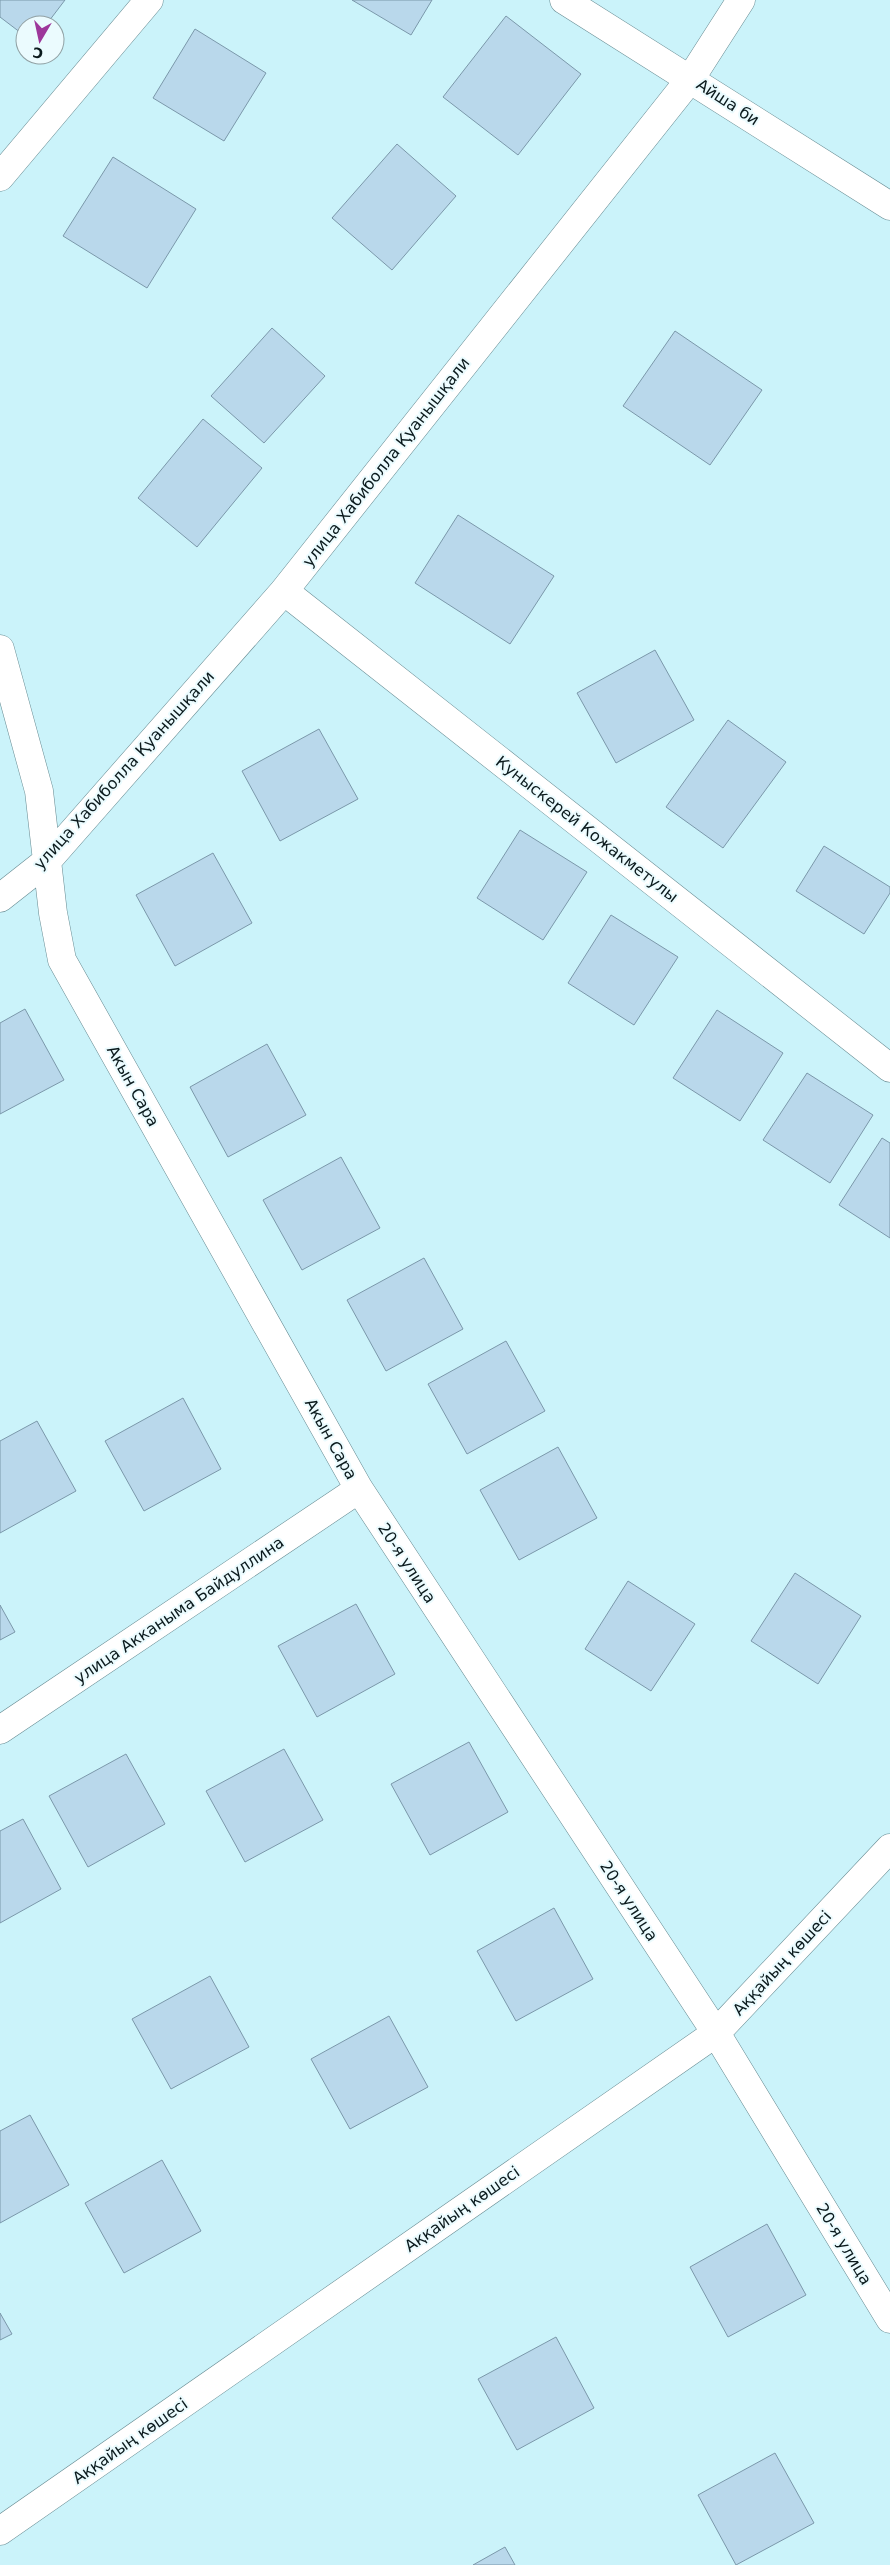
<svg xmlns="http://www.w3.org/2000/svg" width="890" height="2565" font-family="'DejaVu Sans',sans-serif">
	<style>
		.building { fill: #b9d8eb; stroke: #7b98aa }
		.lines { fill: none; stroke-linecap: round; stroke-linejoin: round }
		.street-casing { stroke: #678b92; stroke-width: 29 }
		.street { stroke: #fff; stroke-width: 28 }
		.labels { text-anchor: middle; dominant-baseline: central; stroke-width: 4; stroke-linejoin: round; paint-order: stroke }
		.street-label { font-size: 16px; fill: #0b1a1d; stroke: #ebfbfe }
	</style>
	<rect width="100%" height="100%" fill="#cbf3fa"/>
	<path class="building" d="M0 0H65L46 25H25V36L0 17Z
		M352 0H432L411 35Z
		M506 16 581 74 518 155 443 97Z
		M195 29 266 73 224 141 153 98Z
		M397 144 456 196 392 270 332 218Z
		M113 157 196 209 147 288 63 236Z
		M272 328 325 376 264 443 211 396Z
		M675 331 762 390 710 465 623 406Z
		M203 419 262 468 197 547 138 498Z
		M458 515 554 576 510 644 415 583Z
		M655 650 694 720 616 763 577 693Z
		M728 720 786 762 723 848 666 807Z
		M319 729 358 799 280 841 242 771Z
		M520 830 587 872 543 940 477 898Z
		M824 846 890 887V893L864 934 796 891Z
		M213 853 252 923 175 966 136 895Z
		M611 915 678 957 634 1025 568 983Z
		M25 1009 64 1080 0 1114V1023Z
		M717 1010 783 1053 740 1121 673 1078Z
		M267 1044 306 1115 228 1157 190 1087Z
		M807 1073 873 1115 830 1183 763 1140Z
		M882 1138 890 1143V1238L839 1205Z
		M341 1157 380 1228 302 1270 263 1200Z
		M424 1258 463 1329 386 1371 347 1300Z
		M506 1341 545 1411 467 1454 428 1384Z
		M183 1398 221 1469 144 1511 105 1441Z
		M37 1421 76 1491 0 1533V1441Z
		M558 1447 597 1518 519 1560 480 1490Z
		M795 1573 861 1616 818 1684 751 1641Z
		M628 1581 695 1624 651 1691 585 1649Z
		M356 1604 395 1674 317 1717 278 1646Z
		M0 1605 15 1632 0 1640Z
		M469 1742 508 1812 430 1855 391 1784Z
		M284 1749 323 1820 245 1862 206 1791Z
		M126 1754 165 1824 88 1867 49 1796Z
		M23 1819 61 1889 0 1923V1831Z
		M554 1908 593 1979 516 2021 477 1951Z
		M210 1976 249 2047 171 2089 132 2019Z
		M389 2016 428 2087 350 2129 311 2059Z
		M30 2115 69 2185 0 2223V2131Z
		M162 2160 201 2231 124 2273 85 2203Z
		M767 2224 806 2295 728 2337 690 2267Z
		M0 2313 12 2334 0 2340Z
		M556 2337 594 2408 517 2450 478 2379Z
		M775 2453 814 2523 736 2565 698 2495Z
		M505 2547 515 2565H473Z"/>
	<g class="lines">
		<g class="street-casing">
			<path id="street" d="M564 0 890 206
				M0 177 149 0
				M284 591 890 1068
				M0 649 39 791 53 913 62 960 359 1489 716 2033 890 2319
				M0 898 47 861 284 591 691 78 741 0
				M0 1730 359 1489
				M0 2531 716 2033 890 1848"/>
		</g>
		<use href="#street" class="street"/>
	</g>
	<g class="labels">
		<g class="street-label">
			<text transform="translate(728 102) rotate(33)">Айша би</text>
			<text transform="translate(386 462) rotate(-52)">улица Хабиболла Қуанышқали</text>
			<text transform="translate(124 770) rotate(-48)">улица Хабиболла Қуанышқали</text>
			<text transform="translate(587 829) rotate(38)">Куныскерей Кожакметулы</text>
			<text transform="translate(133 1086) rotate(61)">Акын Сара</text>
			<text transform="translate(331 1439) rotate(61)">Акын Сара</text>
			<text transform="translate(407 1563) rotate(57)">20-я улица</text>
			<text transform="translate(179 1610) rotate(-34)">улица Акканыма Байдуллина</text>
			<text transform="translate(629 1901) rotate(57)">20-я улица</text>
			<text transform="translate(782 1963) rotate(-47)">Аққайың көшесі</text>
			<text transform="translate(462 2209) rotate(-35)">Аққайың көшесі</text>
			<text transform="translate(844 2244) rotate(59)">20-я улица</text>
			<text transform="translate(130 2441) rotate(-35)">Аққайың көшесі</text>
		</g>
	</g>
	<g transform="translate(40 40) rotate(189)"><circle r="24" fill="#ebfbfe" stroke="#91a1a4"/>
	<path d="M0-4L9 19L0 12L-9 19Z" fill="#9d379b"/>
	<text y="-8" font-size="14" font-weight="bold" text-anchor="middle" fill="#0b1a1d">С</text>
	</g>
</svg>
